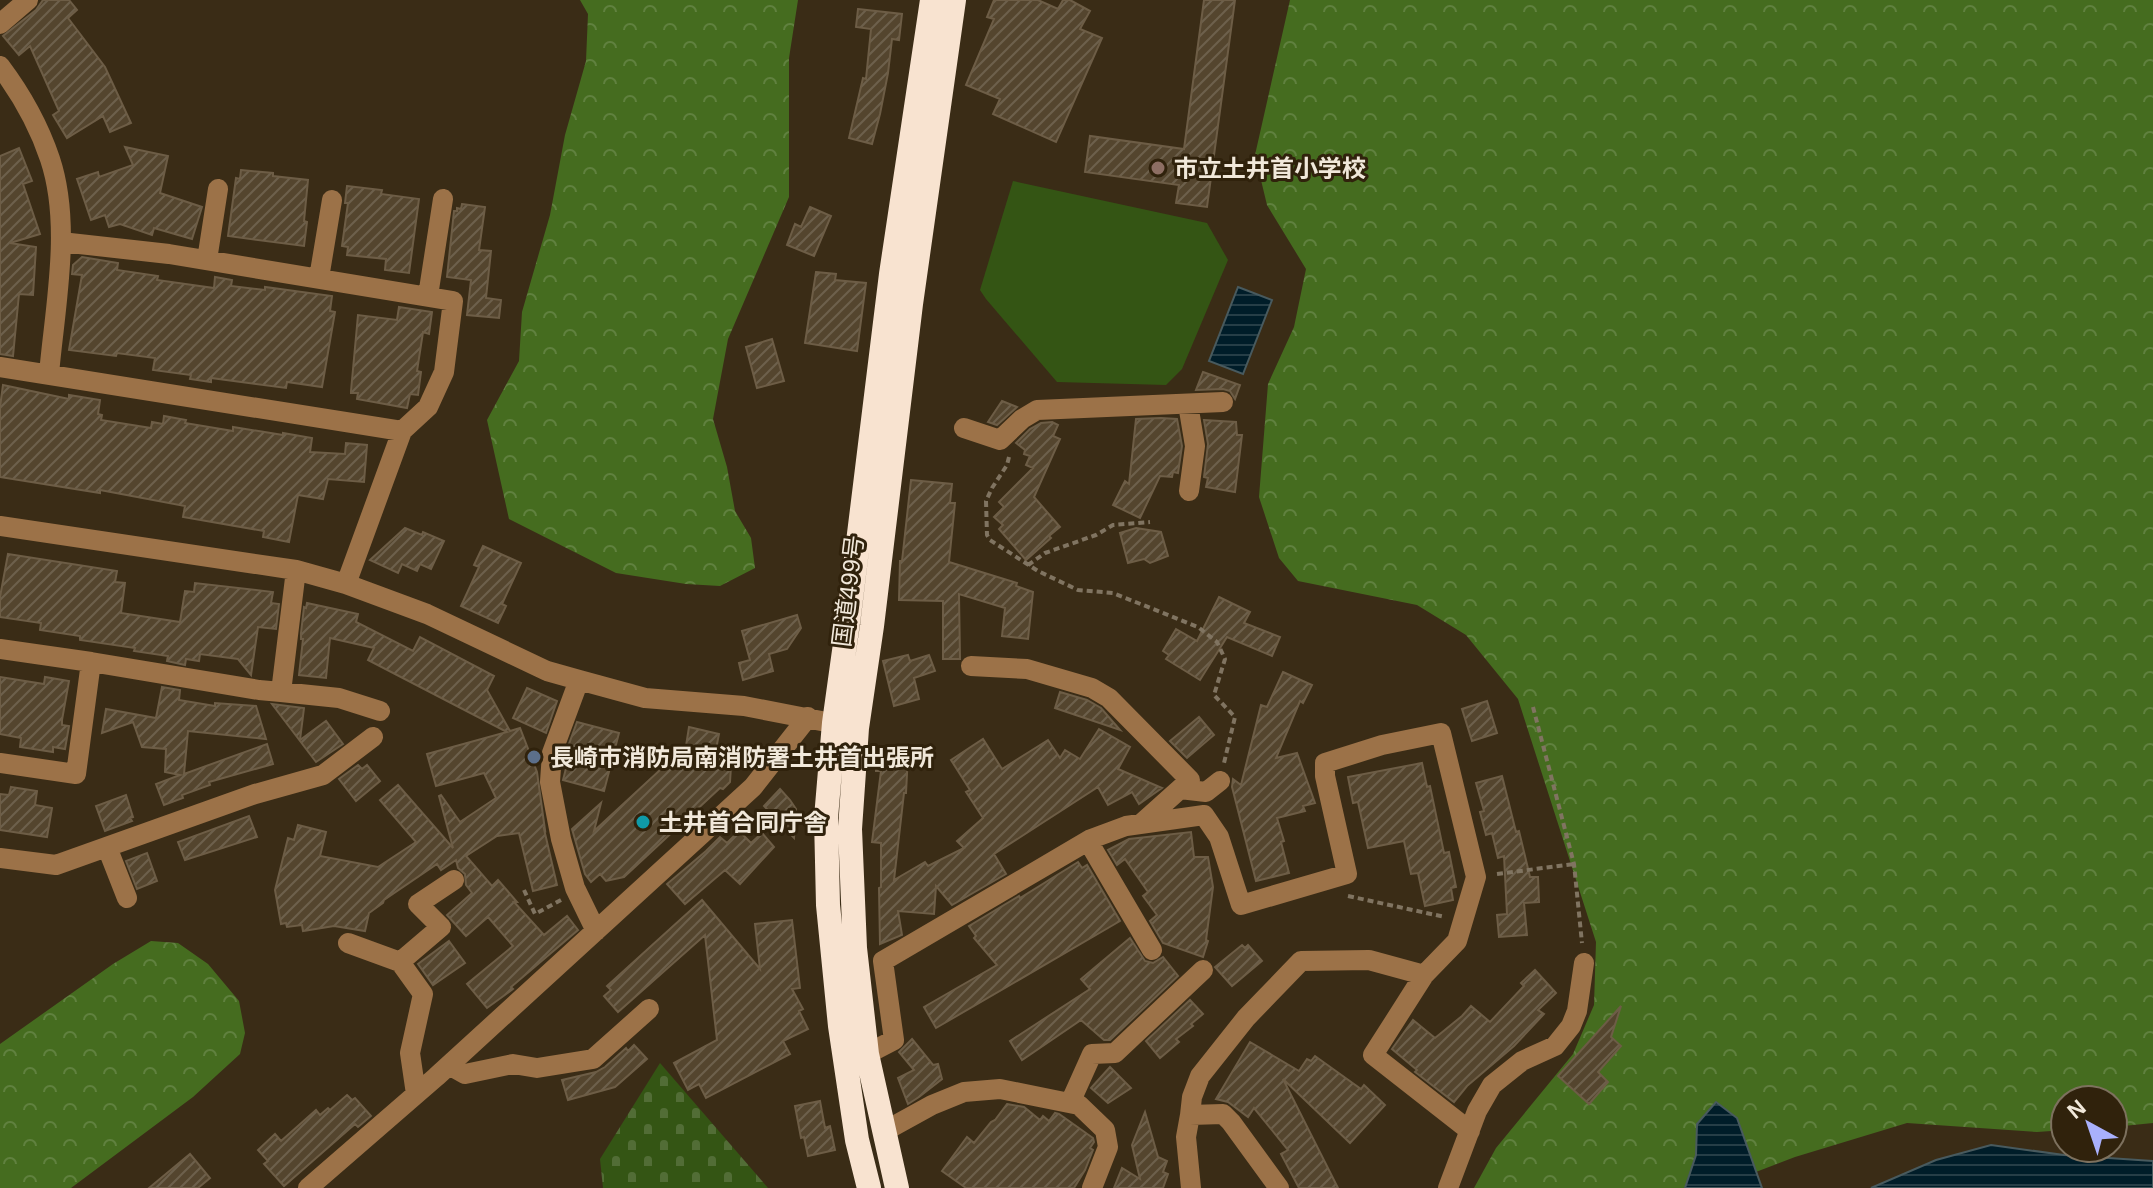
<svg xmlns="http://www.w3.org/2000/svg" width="2153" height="1188" font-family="Helvetica,'Noto Sans JP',sans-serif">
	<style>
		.forest { fill: url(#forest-crowns) }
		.cemetery { fill: url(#cemetery-stones) }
		.pitch { fill: #345514 }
		.water { fill: url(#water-rules); stroke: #485a5e; stroke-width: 2 }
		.building { fill: url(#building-hatch); stroke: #6d5d46; stroke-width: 2 }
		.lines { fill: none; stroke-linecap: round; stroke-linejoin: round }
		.path { stroke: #807461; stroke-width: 4; stroke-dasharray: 6 4; stroke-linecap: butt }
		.minor { stroke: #9c7248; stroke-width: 20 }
		.highway { stroke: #f8e3d0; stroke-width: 24 }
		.education-dot { fill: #8d6e63; stroke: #30220c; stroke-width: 3 }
		.service-dot { fill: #5c6f8a; stroke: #30220c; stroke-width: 3 }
		.culture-dot { fill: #0f9aa8; stroke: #30220c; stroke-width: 3 }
		.labels { text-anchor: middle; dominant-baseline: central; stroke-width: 6; stroke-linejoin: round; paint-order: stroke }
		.poi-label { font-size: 24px; font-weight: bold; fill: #f1e8da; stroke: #30220c; text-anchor: start }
		.street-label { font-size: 24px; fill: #f1e8da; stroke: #30220c }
	</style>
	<defs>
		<pattern id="forest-crowns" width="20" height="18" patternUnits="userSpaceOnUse" patternTransform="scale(2)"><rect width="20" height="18" fill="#456c1f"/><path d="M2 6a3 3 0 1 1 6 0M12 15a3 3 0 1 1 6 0" fill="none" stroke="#60813f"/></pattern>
		<pattern id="cemetery-stones" width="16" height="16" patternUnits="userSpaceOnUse" patternTransform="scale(2)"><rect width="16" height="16" fill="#345514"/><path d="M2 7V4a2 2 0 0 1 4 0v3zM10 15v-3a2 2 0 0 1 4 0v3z" fill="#526d36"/></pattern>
		<pattern id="water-rules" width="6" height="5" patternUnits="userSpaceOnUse" patternTransform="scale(2)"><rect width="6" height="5" fill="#001d29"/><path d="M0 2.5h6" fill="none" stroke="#263e47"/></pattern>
		<pattern id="building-hatch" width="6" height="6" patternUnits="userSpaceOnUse" patternTransform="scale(2)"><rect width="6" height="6" fill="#54452e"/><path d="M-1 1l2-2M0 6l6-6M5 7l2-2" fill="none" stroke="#6d604c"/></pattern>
	</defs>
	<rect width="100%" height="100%" fill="#3a2c16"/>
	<path class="forest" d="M580 0H798L789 58V197L728 339 713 419 727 467 735 511 751 538 755 568 720 586 686 584 616 573 509 519 487 420 519 361 522 312 550 215 565 135 586 61 588 14Z
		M1290 0H2153V1123L2113 1127V1100H2065V1130L2037 1132 1907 1123 1795 1157 1714 1188H1474L1496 1148 1573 1054 1594 1005 1596 942 1518 699 1466 635 1417 605 1298 581 1279 558 1259 497 1268 384 1294 327 1306 269 1267 205 1255 155Z
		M151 941 178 943 208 964 239 1001 245 1033 240 1054 193 1097 71 1188H0V1044L113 964Z"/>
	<path class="cemetery" d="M660 1063 768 1188H603L600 1159Z"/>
	<path class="pitch" d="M1013 181 1207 223 1228 260 1182 369 1166 385 1057 382 986 299 980 290Z"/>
	<path class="water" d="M1238 287 1272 300 1243 374 1209 361Z
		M1716 1102 1737 1118 1762 1188H1685L1696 1155 1697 1124Z
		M1991 1145 2064 1155 2153 1161V1188H1871L1936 1160Z"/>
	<path class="building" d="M43 0H69L77 10 68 18 105 67 131 123 110 132 103 116 67 138 53 115 59 111 30 46 19 55 3 36 36 10Z
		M994 0H1038L1058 9 1063 0H1070L1090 11 1080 29 1102 38 1056 142 993 114 1000 99 966 85 994 19 987 17Z
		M1204 0H1235L1207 207 1176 203 1179 185 1085 172 1090 136 1184 149Z
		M858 9 902 14 899 40 892 39 888 73 880 114 872 144 849 138 863 78 866 79 871 29 856 27Z
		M125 147 168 156 160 193 202 207 192 239 154 228 152 235 120 224 109 227 105 215 91 220 77 179 98 172 99 177 133 165Z
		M19 148 32 181 23 184 40 234 10 243 36 247 33 295 19 294 13 356 0 354V156Z
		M241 170 273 173V176L308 180 304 221 307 222 304 246 228 236 236 178 240 179Z
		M347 186 382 190 381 194 419 199 409 273 385 270 386 259 347 255 348 247 342 246 348 203H345Z
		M462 204 485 207 479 250 491 251 486 298 501 300 499 318 467 315 471 280 447 277 454 211H457V208L461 209Z
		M810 207 831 216 814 256 787 245 795 224 801 227Z
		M82 257 118 263 117 270 158 276 157 280 214 288 215 277 232 280 231 286 265 290V287L332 296 330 311 335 312 322 387 287 382 286 388 211 378V382L190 379 191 375 153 370 155 358 117 353 116 356 69 350 82 275 72 274 73 265Z
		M816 272 836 274 835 280 866 283 857 351 805 343Z
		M399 307 432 312 429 334 423 332 417 371 421 372 418 395 410 394 407 408 357 399 358 393H351V391L358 315 397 320Z
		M772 339 784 381 757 388 746 347Z
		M1203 372 1240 385 1235 399 1230 391 1223 389 1196 390Z
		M3 385 69 399V395L100 400 98 414 102 415 101 420 151 428 152 422 163 424 164 416 186 420 185 423 233 431V427L283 435V433L312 438 310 452 345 454 346 443 367 445 364 482 328 479 323 499 298 495 289 542 263 537 264 531 183 517 185 506 100 490V493L0 477V407Z
		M1002 401 1017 407 997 425 988 422Z
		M1161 418 1177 419 1182 446 1178 473 1173 472 1172 477 1160 476 1140 518 1113 505 1125 481 1129 484 1136 419Z
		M1204 420 1236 422 1237 435H1242L1235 492 1206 487 1208 478 1204 477 1208 444Z
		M1052 422 1058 425 1053 436 1060 439 1034 497 1060 527 1049 536 1051 538 1026 560 999 529 1003 525 994 517 1004 507 999 502 1033 468 1026 465 1030 456 1024 454 1025 450 1016 443 1030 429 1041 423Z
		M911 480 952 484 950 503H955L949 562 1017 583 1016 586 1033 592 1028 639 1002 636 1005 608 959 594 960 659H943V601L899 600 900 561H902Z
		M405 528 422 535 423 532 444 541 431 569 420 564 417 571 402 564 398 573 370 560Z
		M1136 528 1161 532 1168 556 1150 563 1144 559 1128 563 1120 533Z
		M483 546 521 563 502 604 506 606 498 623 461 606 479 567 474 565Z
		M8 554 117 571 115 582 125 583 121 613 180 622 185 591 194 592 195 583 273 592 271 603 279 604 276 629 258 627 251 675 238 659 200 654 199 661 186 659 185 665 167 661 168 656 134 651 135 648 80 640V636L40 630 41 623 0 617V597Z
		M1219 597 1250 612 1244 623 1280 637 1272 656 1227 637 1200 680 1166 659 1169 655 1163 651 1176 629 1197 641Z
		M307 603 358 614 356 622 413 651 420 637 494 676 487 690 510 731 520 728 537 772 545 830 544 829 557 885 533 891 519 833 497 836 466 856 492 886 498 880 517 902H514L544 935 567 916 578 930 511 987 513 989 509 992 487 1008 467 984 513 946 488 917 466 936 447 915 472 893 466 885 465 874 458 868 456 860 441 870 437 864 384 900 383 903 369 913 365 931 334 926 303 931 302 925 287 927 286 923 281 924 275 890 288 838 294 840 298 825 326 832 320 856 378 867 416 842 380 800 398 785 453 848 439 796 441 795 460 822 496 798 484 773 436 786 427 754 507 732 368 660 374 648 330 638 326 678 299 675 303 639H301V633L304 607 306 608Z
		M797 615 801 628 787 649 769 654 773 671 743 680 739 663 750 660 742 631Z
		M908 655 910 661 929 655 935 671 914 678 919 699 894 706 883 661Z
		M1283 672 1312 685 1303 703 1300 701 1276 758 1297 753 1315 803 1303 806 1305 811 1277 818 1284 841 1281 842 1289 873 1256 881 1232 787 1233 779 1241 785 1261 705 1267 707Z
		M0 677 44 684 45 677 69 681 62 720V725L69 726 65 749 53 747V752L20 747 21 738 0 734Z
		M162 687 180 690 179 700 215 706V703L256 706 266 739 188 731 184 774 267 744 273 764 209 782 210 785 182 795 183 798 164 805 156 784 180 775 165 772 166 749 142 747 133 722 102 733 106 709 156 718Z
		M527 688 557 701 546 733 513 718Z
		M1060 692 1087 700 1101 708 1120 730 1055 708Z
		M1487 701 1497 733 1472 741 1462 709Z
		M272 704 304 708 300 740 326 721 343 744 316 762Z
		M1199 717 1214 735 1187 758 1170 741Z
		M577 722 619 733 604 791 563 780 572 745 569 744Z
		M689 727 719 734 713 764 732 751 730 782 723 789 720 788 624 877 606 881 600 874 591 882 585 874 572 829 601 803 594 831 686 746Z
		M1099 729 1130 747 1118 769 1162 788 1139 804 1132 792 1108 805 1098 787 994 854 1006 874 952 905 936 886 934 914 898 911 902 935 880 944 879 888 881 887V843L872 842 881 771H876V754L908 755 906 793H904L894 880 925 862 928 866 964 848 957 841 983 818 966 792 970 790 951 760 983 739 1002 769 1048 740 1060 758 1065 750 1080 759Z
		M1422 763 1427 787 1430 786 1444 853 1449 852 1456 887 1451 888 1453 900 1425 906 1418 873 1411 874 1404 841 1368 848 1358 802 1353 803 1348 777Z
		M358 765 362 769 367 765 380 781 356 801 339 779Z
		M1502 776 1516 832 1519 831 1530 877H1538L1539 902 1524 903 1527 935 1499 937 1497 915 1507 914 1504 856 1498 858 1492 833 1486 835 1480 812 1484 811 1476 783Z
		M11 787 37 791 35 805 52 808 47 837 0 830V794L9 795Z
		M780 789 790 800 796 809 794 838 764 806Z
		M126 795 133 817 130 818 132 821 105 831 96 806Z
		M249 816 257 837 185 860 178 842Z
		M739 831 751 843 762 833 774 847 740 884 725 870 685 904 667 884 706 851 720 837 727 843Z
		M1191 832 1194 857H1208L1213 887 1206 940 1208 941 1203 957 1163 943 1150 921 1157 915 1143 896 1148 892 1125 859 1117 865 1108 850 1129 839Z
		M147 853 157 881 137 889 126 861Z
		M1078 862 1082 868 1087 865 1120 921 936 1028 924 1007 997 965 974 938 976 936 969 926 1019 896 1020 898Z
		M702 900 760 969 755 924 792 920 800 988 792 989 803 1009 799 1011 808 1029 783 1041 790 1054 706 1098 699 1084 688 1090 674 1063 717 1040 705 935 618 1012 604 996 611 990 607 986Z
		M1130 938 1145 961 1153 963 1163 957 1178 976 1110 1040H1104L1081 1020 1022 1060 1010 1041 1090 989 1081 979Z
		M449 941 465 963 433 985 418 964Z
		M1242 945 1245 948 1248 945 1262 961 1232 986 1215 967Z
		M1535 970 1556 993 1538 1010 1544 1014 1514 1046 1467 1086 1454 1102 1415 1072 1417 1070 1392 1049 1413 1020 1435 1038 1462 1016 1471 1006 1490 1022 1524 986 1521 983Z
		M1190 1000 1203 1014 1191 1024 1193 1026 1176 1039 1179 1042 1160 1058 1146 1041Z
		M1621 1006 1611 1037 1621 1046 1598 1072 1608 1082 1589 1104 1558 1076Z
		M912 1039 933 1065 938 1064 942 1079 919 1097 908 1104 898 1078 914 1070 899 1052Z
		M1250 1042 1299 1071 1307 1059 1311 1061 1315 1056 1361 1089 1364 1085 1385 1105 1350 1143 1283 1079 1338 1188H1299L1281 1154 1288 1150 1254 1108 1248 1117 1228 1102 1216 1099Z
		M634 1045 647 1059 615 1087 568 1100 562 1080 596 1072 605 1067 626 1048 628 1051Z
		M1110 1067 1131 1088 1108 1103 1091 1088Z
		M347 1095 352 1100 355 1098 371 1116 358 1127 355 1124 284 1186 264 1164 268 1161 258 1150 275 1134 281 1141 316 1110 320 1115 328 1108 330 1110Z
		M820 1101 825 1128 830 1126 835 1150 808 1156 804 1137 801 1138 795 1106Z
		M1007 1104 1024 1107 1040 1120 1043 1116 1049 1121 1055 1113 1059 1114 1093 1138 1094 1142 1090 1148 1093 1150 1085 1170 1074 1188H966L942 1171 967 1137 974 1143 991 1122 995 1120Z
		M1145 1112 1158 1157 1167 1161 1163 1172 1168 1174 1163 1188H1114L1122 1168 1140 1179 1132 1145Z
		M190 1154 210 1178 198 1188H149Z"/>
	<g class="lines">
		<path class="path" d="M1009 457 1007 465 992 488 986 501 987 535 990 540 1038 571 1078 590 1113 593 1198 627 1217 642 1225 659 1214 695 1235 717 1224 763
			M1028 565 1045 553 1096 535 1113 525 1150 522
			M1533 707 1574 864 1582 943
			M1497 874 1574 864
			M524 890 535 914 561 900
			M1348 896 1445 917"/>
		<path class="minor" d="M0 24 28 0
			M0 66C21 94 39 126 50 159 72 225 55 306 49 374
			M61 242 169 254 453 301 444 372 428 407 402 431 346 584
			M207 260 218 189
			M319 278 332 200
			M428 296 443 199
			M0 367 402 431
			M1188 404 1195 446 1189 491
			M964 428 1000 440 1022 419 1037 410 1223 402
			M0 526 296 570 346 584 427 614 547 671 579 680 645 698 744 706 847 726
			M0 649 91 662
			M971 666 1027 669 1092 688 1109 698 1190 780 1142 823
			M579 680 552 753 550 782 561 839 575 888 596 931
			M281 692 339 698 380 711
			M0 763 76 774 91 662 259 690 281 692 296 570
			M1180 789 1206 792 1220 781
			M1088 841 1152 950
			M107 847 127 898
			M0 858 56 865 255 794 323 775 373 737
			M348 943 400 962 423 994 410 1053 416 1094
			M400 962 441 927 418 904 454 880
			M1424 975 1373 1055 1470 1131
			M867 1054 894 1040 883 961 1091 839 1126 826 1204 815 1219 837 1241 905 1347 874 1325 776V763L1382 745 1441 733 1476 877 1457 941 1424 975 1369 960 1301 961 1246 1018 1200 1076 1192 1097 1190 1115
			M449 1065 465 1074 513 1064 537 1068 593 1059 649 1009
			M1070 1103 1092 1054 1115 1053 1203 970
			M883 1132 932 1105 964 1092 1000 1089 1079 1105 1105 1130 1108 1147 1092 1188
			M308 1188 436 1077 753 787 808 717
			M1191 1188 1186 1137 1190 1115 1223 1114 1231 1122 1279 1188
			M1448 1188 1477 1111 1492 1085 1522 1061 1555 1046 1571 1026 1577 1011 1584 963"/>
		<path class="highway" d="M869 1188 857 1140 840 1026 828 905 826 818 834 723 849 615 891 274 932 0
			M897 1188 867 1054 855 948 850 829 857 728 872 626 911 304 954 0"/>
	</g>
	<circle class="education-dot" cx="1158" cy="168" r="8"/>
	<circle class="service-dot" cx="534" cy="757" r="8"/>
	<circle class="culture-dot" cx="643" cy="822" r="8"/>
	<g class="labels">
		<g class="poi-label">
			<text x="1174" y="168">市立土井首小学校</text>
			<text x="550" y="757">長崎市消防局南消防署土井首出張所</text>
			<text x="659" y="822">土井首合同庁舎</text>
		</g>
		<g class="street-label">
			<text transform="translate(848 591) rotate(-83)">国道499号</text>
		</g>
	</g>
	<g transform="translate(2089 1124) rotate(320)"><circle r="38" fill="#30220c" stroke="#7d715e" stroke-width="2"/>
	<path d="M0-6L14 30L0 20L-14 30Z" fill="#a9b0fc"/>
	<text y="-12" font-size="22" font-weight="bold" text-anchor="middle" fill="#f1e8da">N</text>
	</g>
</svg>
